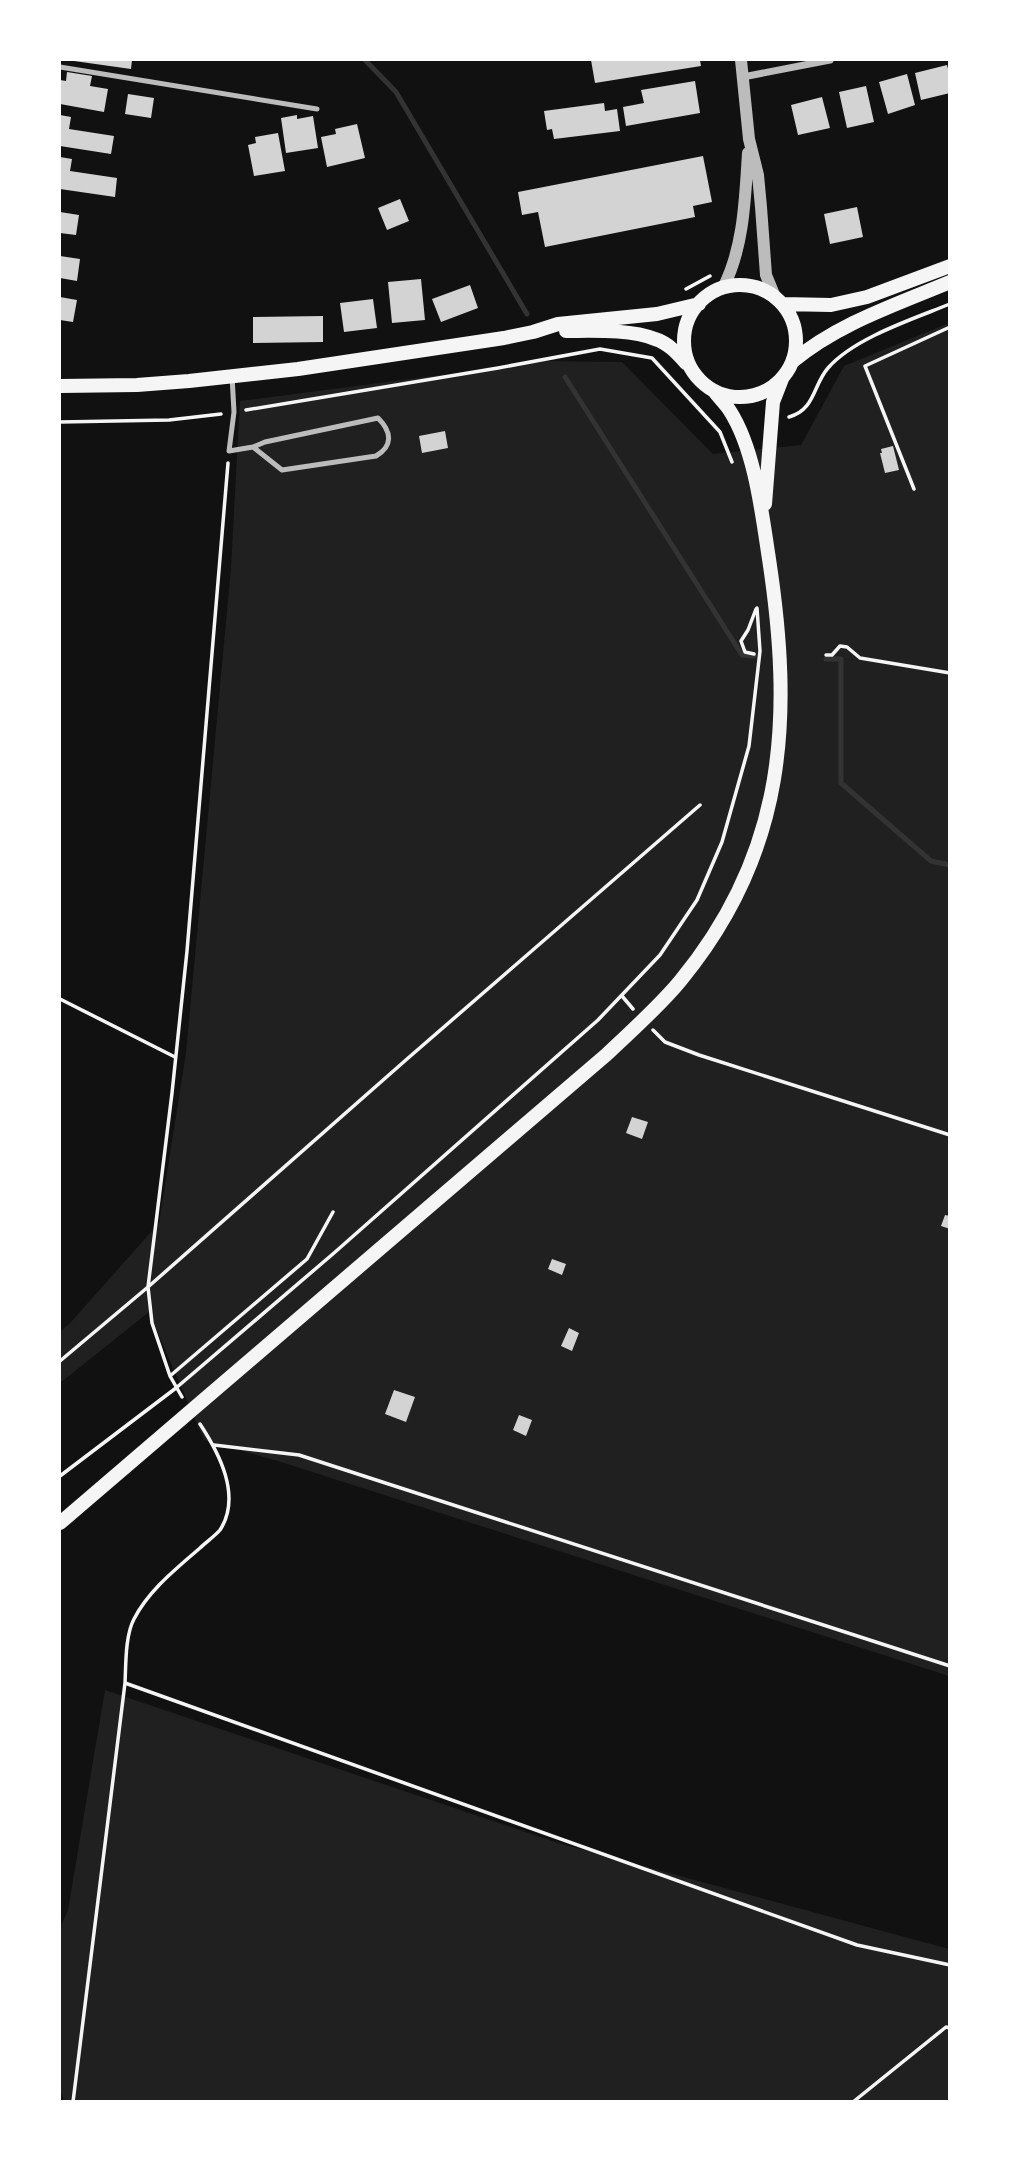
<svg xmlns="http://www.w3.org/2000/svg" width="1009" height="2161" font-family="'Sofia Sans Condensed',sans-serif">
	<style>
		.green { fill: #202020 }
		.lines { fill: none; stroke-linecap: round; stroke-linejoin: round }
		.stream { stroke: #333; stroke-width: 5 }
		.building { fill: #d3d3d3 }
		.path { stroke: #f5f5f5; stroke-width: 3.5 }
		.service { stroke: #bcbcbc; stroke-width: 5 }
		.minor { stroke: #bcbcbc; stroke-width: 7 }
		.tertiary { stroke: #bcbcbc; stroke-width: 12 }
		.secondary { stroke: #f5f5f5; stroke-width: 14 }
	</style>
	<rect width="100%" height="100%" fill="#111"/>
	<path class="green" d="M949 323V1676L278 1461 204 1440 149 1312 60 1383V1332L71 1322 159 1223 186 1053 231 568 240 401 548 361 622 362 713 454 801 445 844 366Z
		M105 1690 558 1843 949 1949V2101H64L60 2090V1928L68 1910Z"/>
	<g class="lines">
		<path class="stream" d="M365 60 396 92 527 314
			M565 377 742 655 754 656
			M826 659H841V783L931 861 950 865"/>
	</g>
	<path class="building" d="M74 60H132L131 69 74 61Z
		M591 60H700L701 66 595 83Z
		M947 65 950 77V93L921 100 915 73Z
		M67 72 92 76 90 86 108 89 104 112 60 104V80L66 81Z
		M907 74 915 105 888 114 879 82Z
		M695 81 700 113 626 126 623 107 644 103 641 90Z
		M866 86 874 122 847 128 839 92Z
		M128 94 154 98 151 118 125 114Z
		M822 97 830 128 798 135 791 105Z
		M604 103 605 111 617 109 620 131 554 139 552 129 547 130 544 111Z
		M60 115 71 117 69 129 114 136 111 154 60 146Z
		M297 115V119L313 116 318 148 286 153 281 118Z
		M357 124 365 158 327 167 321 137 336 134 335 129Z
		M278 133 285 171 254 176 248 145 256 143 255 137Z
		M703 156 712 202 693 206 695 217 545 247 538 212 522 215 518 192Z
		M60 157 72 159 70 171 117 178 115 197 60 189Z
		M400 199 409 221 387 230 378 208Z
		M857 207 863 237 830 244 824 214Z
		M60 212 79 215 76 235 60 233Z
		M60 256 80 259 77 281 60 278Z
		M421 279 425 320 392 323 388 282Z
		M470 285 478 308 441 322 432 299Z
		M60 297 77 300 73 322 60 320Z
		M373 299 377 328 344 332 340 303Z
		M323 316V342L253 343V317Z
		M445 431 448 448 422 453 419 436Z
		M893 446 899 470 885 473 880 453H882L881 449Z
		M632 1117 648 1122 642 1139 626 1133Z
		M945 1215 950 1216V1229L941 1226Z
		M552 1259 566 1264 562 1275 548 1269Z
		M569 1328 579 1333 572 1351 561 1346Z
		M394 1390 415 1397 406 1422 385 1414Z
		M519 1415 532 1420 526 1436 513 1430Z"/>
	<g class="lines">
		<path class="path" d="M686 289 710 276
			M246 410 498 368 600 349 652 358 720 432 732 462
			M789 417C815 410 813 385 828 368 854 338 913 319 950 304
			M60 422 169 420 221 414
			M914 489 865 366 950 327
			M754 654 745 652 741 641 748 630 756 609
			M826 655H832L840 646 847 647 860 658 950 673
			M622 996 633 1009
			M60 999 175 1057
			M653 1030 665 1042 699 1055 950 1135
			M60 1361 148 1287 407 1059 700 805
			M170 1376 307 1259 333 1212
			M182 1397 170 1376 152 1323 148 1287 172 1093 187 951 228 463
			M214 1445 299 1455 950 1666
			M60 1476 176 1388 334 1253 598 1020 660 955 697 900 722 842 749 746 760 651 757 608
			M125 1683 857 1945 950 1965
			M73 2102 125 1683C126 1665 125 1636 134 1619 149 1590 176 1569 200 1548 206 1542 215 1536 220 1530 242 1496 219 1453 200 1424
			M853 2102 946 2027 950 2028"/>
		<path class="service" d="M60 67 317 109
			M232 376 234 412 229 451 253 447 282 470 376 456C393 446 392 432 378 418L265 442 253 447"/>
		<path class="minor" d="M743 77 830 60"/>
		<path class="tertiary" d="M741 60 749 139 758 175 761 207 766 275 775 297
			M723 288C744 247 745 199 748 153"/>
		<path class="secondary" d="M684 341a56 56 0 1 1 112 0a56 56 0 1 1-112 0Z
			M782 304 831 305 867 297 950 266
			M566 331C592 331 631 329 655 339 668 343 677 353 686 363
			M792 362C837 324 895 305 950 282
			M60 386 137 385 189 381 298 369 504 338 533 332 558 324 657 314 699 304
			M765 504 773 402 782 379
			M60 1523 606 1055C631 1031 659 1007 681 980 787 851 793 717 769 559 762 514 755 450 730 411 726 404 719 398 714 391"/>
	</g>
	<rect width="1009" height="2161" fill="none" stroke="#ffffff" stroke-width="122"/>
</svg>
